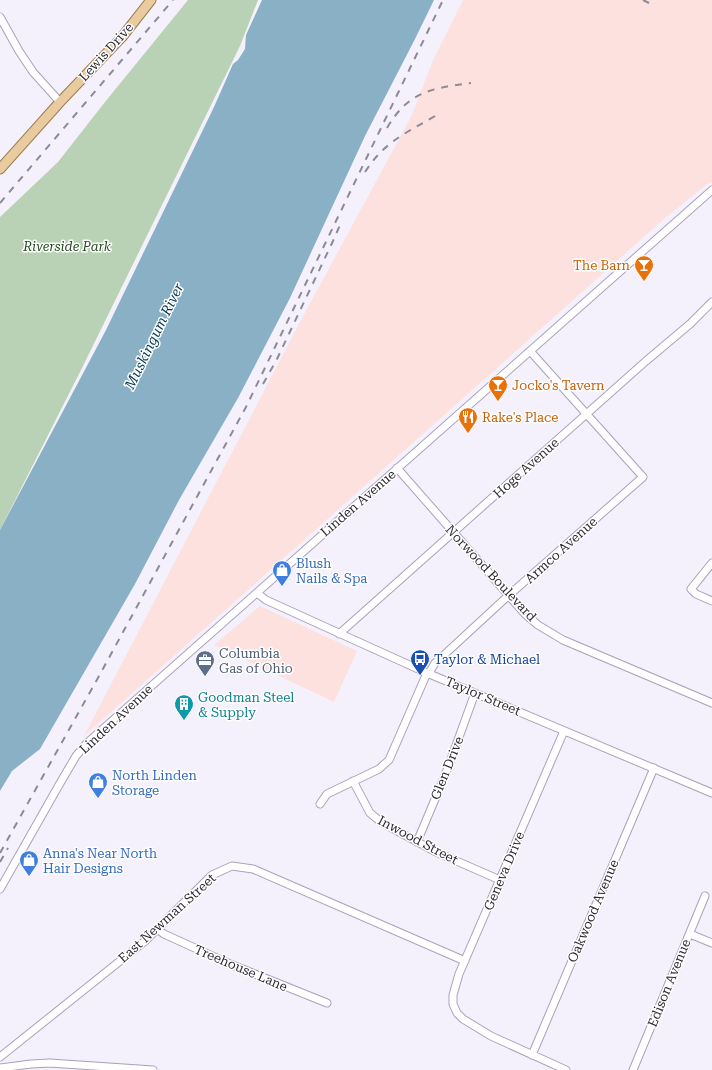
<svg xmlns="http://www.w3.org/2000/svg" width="712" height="1070" font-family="'Roboto Serif',serif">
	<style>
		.industrial { fill: #fce1de }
		.green { fill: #b9d2b5 }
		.water { fill: #8ab0c6 }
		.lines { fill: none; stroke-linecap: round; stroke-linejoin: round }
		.minor-casing { stroke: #aaa1bb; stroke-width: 9 }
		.major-casing { stroke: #9c7c4f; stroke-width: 11 }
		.minor { stroke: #fff; stroke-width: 7 }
		.major { stroke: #e8cb9e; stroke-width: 9 }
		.rail { stroke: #8d8a95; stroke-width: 2; stroke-dasharray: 7 7; stroke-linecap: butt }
		.labels { text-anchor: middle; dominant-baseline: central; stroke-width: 3; stroke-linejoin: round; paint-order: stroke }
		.street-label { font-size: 13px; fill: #2d2a34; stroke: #fff }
		.park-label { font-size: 13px; font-style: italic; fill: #244b20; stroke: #fff }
		.food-label { font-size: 13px; fill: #c56008; stroke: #fff; text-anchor: start }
		.shop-label { font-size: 13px; fill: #366cbe; stroke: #fff; text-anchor: start }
		.service-label { font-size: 13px; fill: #4e5e75; stroke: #fff; text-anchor: start }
		.transit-label { font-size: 13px; fill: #164399; stroke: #fff; text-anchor: start }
		.culture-label { font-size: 13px; fill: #0d838f; stroke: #fff; text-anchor: start }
		.water-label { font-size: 14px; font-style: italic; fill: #053b52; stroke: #fff }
	</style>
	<rect width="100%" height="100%" fill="#f4f0fc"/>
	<path class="industrial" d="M463 0H712V183L710 182 665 218 84 736 300 322 411 117 434 58Z
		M260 606 357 651 334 702 214 645Z"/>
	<path class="green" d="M188 0H258L240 46 82 368 0 530V217L58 162 105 102Z"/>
	<path class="water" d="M262 0H434L415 39 365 136 290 298 238 398 179 500 135 584 40 749 12 771 0 791V530L106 330 214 107 233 64 238 60 245 49 246 35Z"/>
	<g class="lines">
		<g class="minor-casing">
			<path id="minor" d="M0 17 19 51 33 72 60 102
				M397 468 525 614 538 625 563 640 712 703
				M712 563 691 589 696 594 712 601
				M257 593 266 600 299 615 427 673 712 793
				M339 634 646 361 690 324 712 302
				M429 673 435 663 445 654 509 595 643 477 530 351
				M564 731 459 974 453 995V1004L457 1013 463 1019 491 1036 566 1070
				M353 781 370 813 381 822 436 852 500 880
				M320 804 327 794 379 769 389 760 427 673
				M417 842 446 773 475 693
				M0 889 59 785 76 756 87 743 712 190
				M157 929 164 934 230 964 327 1003
				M690 934 712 943
				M532 1055 654 768
				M0 1057 145 941 212 875 232 866 253 869 465 961
				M0 1068 31 1064 50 1063 153 1070
				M633 1070 705 896"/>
		</g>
		<g class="major-casing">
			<path id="major" d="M0 169 60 102 122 37 151 0"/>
		</g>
		<use href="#minor" class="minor"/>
		<use href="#major" class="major"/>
		<path class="rail" d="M643 0 649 3
			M387 128C408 92 431 88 471 83
			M365 172C384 142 406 133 435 116
			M0 203 173 0
			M263 384 277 359 333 241 340 225
			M0 853 99 676 246 407 443 0
			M0 862 8 848"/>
	</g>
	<defs>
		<g id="bar-pin" transform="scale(1)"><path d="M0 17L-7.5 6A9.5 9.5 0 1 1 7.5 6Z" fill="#e8710a" stroke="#fff"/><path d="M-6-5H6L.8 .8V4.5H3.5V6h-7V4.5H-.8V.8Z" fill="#fff"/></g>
		<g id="restaurant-pin" transform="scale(1)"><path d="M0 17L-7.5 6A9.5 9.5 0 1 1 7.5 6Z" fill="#e8710a" stroke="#fff"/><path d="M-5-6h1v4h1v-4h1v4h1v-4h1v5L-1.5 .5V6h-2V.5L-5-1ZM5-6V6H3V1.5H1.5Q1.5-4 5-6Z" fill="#fff"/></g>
		<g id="shop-pin" transform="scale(1)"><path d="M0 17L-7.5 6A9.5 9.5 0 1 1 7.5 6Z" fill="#3f7fe0" stroke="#fff"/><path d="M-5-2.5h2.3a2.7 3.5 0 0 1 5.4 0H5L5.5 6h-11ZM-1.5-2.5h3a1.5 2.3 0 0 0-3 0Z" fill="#fff"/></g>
		<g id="bus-pin" transform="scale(1)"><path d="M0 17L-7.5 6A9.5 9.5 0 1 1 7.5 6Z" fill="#1a4fb4" stroke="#fff"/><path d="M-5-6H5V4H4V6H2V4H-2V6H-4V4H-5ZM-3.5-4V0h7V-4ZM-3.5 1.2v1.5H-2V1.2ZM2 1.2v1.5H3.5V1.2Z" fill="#fff"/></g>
		<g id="office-pin" transform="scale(1)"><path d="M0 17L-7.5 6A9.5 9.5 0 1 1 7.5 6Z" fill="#5c6f8a" stroke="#fff"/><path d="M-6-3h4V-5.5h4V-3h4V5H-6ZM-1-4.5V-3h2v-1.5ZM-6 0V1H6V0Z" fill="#fff"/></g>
		<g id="building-pin" transform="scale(1)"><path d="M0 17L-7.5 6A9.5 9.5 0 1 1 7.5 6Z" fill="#0f9aa8" stroke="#fff"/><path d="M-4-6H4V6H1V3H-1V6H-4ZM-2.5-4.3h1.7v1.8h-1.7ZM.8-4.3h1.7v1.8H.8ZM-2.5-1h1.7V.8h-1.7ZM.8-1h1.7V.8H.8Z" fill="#fff"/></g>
	</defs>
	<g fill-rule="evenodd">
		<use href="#bar-pin" x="644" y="265"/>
		<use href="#bar-pin" x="498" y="385"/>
		<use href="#restaurant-pin" x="468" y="417"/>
		<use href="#shop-pin" x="282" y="570"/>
		<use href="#bus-pin" x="420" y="659"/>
		<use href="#office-pin" x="205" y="660"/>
		<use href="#building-pin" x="184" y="704"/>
		<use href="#shop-pin" x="98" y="782"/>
		<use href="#shop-pin" x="29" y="860"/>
	</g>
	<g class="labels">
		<g class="street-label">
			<text transform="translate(106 52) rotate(-48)">Lewis Drive</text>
			<text transform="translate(526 468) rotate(-42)">Hoge Avenue</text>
			<text transform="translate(358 503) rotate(-41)">Linden Avenue</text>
			<text transform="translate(561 550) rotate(-42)">Armco Avenue</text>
			<text transform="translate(491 573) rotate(47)">Norwood Boulevard</text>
			<text transform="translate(483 696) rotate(23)">Taylor Street</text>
			<text transform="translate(116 719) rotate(-43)">Linden Avenue</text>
			<text transform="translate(447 768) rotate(-68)">Glen Drive</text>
			<text transform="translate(418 840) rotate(28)">Inwood Street</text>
			<text transform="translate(504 871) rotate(-67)">Geneva Drive</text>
			<text transform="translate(593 911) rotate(-67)">Oakwood Avenue</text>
			<text transform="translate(167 918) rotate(-42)">East Newman Street</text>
			<text transform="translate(241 968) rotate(23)">Treehouse Lane</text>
			<text transform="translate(669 983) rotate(-68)">Edison Avenue</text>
		</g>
		<g class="park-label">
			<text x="67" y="246">Riverside Park</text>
		</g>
		<g class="food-label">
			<text x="630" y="265" text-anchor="end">The Barn</text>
			<text x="512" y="385">Jocko's Tavern</text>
			<text x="482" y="417">Rake's Place</text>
		</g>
		<g class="shop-label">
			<text x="296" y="563">Blush<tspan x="296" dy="15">Nails &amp; Spa</tspan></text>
			<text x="112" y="775">North Linden<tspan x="112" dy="15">Storage</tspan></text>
			<text x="43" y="853">Anna's Near North<tspan x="43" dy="15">Hair Designs</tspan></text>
		</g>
		<g class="service-label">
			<text x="219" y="653">Columbia<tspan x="219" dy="15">Gas of Ohio</tspan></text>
		</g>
		<g class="transit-label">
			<text x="434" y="659">Taylor &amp; Michael</text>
		</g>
		<g class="culture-label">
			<text x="198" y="697">Goodman Steel<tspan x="198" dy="15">&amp; Supply</tspan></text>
		</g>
		<g class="water-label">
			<text transform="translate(154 336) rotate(-64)">Muskingum River</text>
		</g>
	</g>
</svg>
